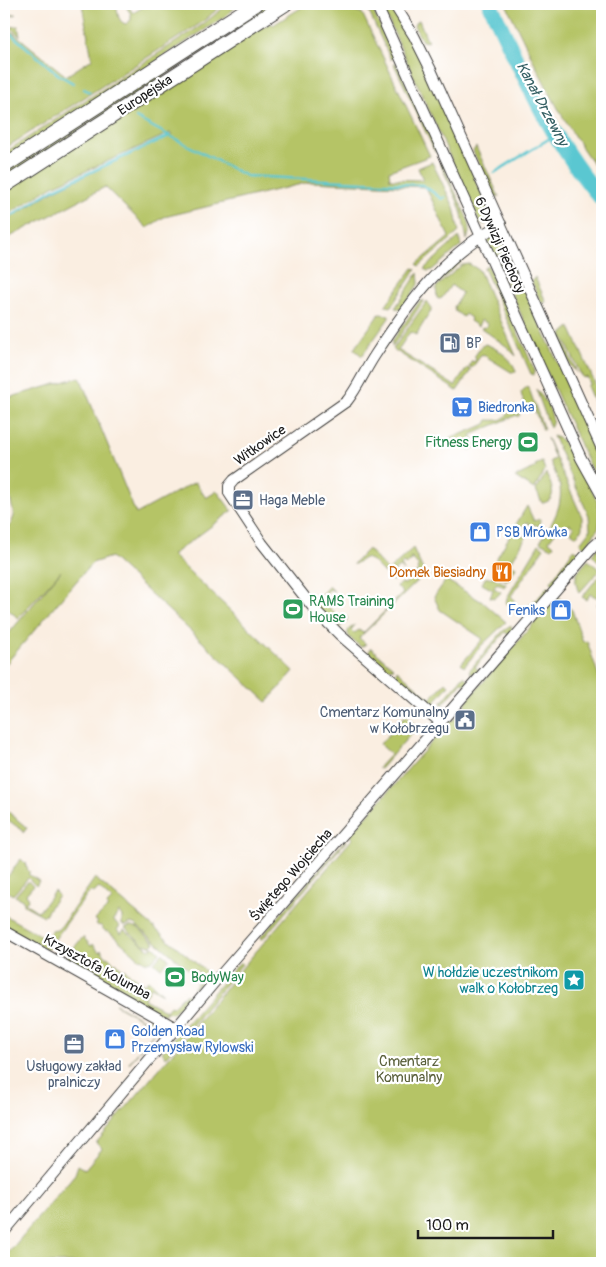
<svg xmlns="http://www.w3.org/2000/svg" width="606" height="1267" font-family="Pangolin,sans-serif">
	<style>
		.green { fill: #b5c466; stroke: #687041 }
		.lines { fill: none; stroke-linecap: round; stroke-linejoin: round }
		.stream { stroke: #5ac7d1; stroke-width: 2.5 }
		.river { stroke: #5ac7d1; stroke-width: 16 }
		.minor-casing { stroke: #3d3c3a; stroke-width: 12 }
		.major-casing { stroke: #3d3c3a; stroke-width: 16 }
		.minor { stroke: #fff; stroke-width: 10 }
		.major { stroke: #fff; stroke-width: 14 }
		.labels { text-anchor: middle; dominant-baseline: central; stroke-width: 4.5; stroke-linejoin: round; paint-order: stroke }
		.street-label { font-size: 14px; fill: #1c1c1c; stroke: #fff }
		.service-label { font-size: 14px; fill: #4e5e75; stroke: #fff; text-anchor: start }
		.shop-label { font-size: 14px; fill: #366cbe; stroke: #fff; text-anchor: start }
		.leisure-label { font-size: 14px; fill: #27864d; stroke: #fff; text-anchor: start }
		.food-label { font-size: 14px; fill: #c56008; stroke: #fff; text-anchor: end }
		.culture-label { font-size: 14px; fill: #0d838f; stroke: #fff; text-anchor: end }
		.park-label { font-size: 14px; fill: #595f3a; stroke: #fff }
		.water-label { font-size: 15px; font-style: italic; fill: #356064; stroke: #fff }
	</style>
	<rect width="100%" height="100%" fill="#fff"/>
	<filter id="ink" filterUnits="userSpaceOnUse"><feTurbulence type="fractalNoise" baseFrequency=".02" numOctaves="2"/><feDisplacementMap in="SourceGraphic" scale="10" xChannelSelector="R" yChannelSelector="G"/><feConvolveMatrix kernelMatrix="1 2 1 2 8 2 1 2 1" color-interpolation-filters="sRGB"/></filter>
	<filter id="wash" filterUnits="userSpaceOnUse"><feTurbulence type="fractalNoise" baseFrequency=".0096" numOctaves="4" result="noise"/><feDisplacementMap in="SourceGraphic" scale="20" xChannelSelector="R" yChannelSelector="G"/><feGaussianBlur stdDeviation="1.12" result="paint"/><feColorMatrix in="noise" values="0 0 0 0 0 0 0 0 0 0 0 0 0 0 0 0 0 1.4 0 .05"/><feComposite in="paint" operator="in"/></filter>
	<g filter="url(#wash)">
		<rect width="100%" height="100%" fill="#faeee1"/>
		<path class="green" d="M4 4H7L9 15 16 14 9 17 11 27 18 26 20 36 4 22Z
			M82 4H116C118 11 117 22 126 24L131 20V14L124 4H127L133 13 148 4H224L201 23 4 149V25L66 76 92 59Z
			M228 4H239L226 16 4 160V153L202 25Z
			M264 4H276L4 179V172Z
			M307 4H330L362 13 430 156 389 171 390 179 423 180 418 168 432 162 454 207 459 232 419 266 417 264 449 237 426 187 310 182 164 217 147 228 105 187 4 240V222L55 190 173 134 170 133 53 186 4 217V192L129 111C143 106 154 101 163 89L239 39 271 23 273 25Z
			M381 4H388C432 69 459 144 491 215V219L488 224H483L479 221Z
			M506 4H602V175C561 124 535 63 506 4Z
			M372 8 394 57 391 60 368 10Z
			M419 20 428 42 422 41 414 26 415 23Z
			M396 63 436 147 435 152 394 64Z
			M476 147 499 197 493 196 473 151Z
			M439 161 443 165 469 222 470 229 467 240 462 214 457 200Z
			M494 233 499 235 507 251 495 256 488 241 489 236Z
			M459 237 461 246 432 270 428 271 424 269Z
			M465 255V258L438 283 444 273Z
			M509 255 602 461V485L590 467 497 261Z
			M469 264 479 270 516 356 506 346 481 328 483 327 485 328 488 324 481 320 478 326 470 321 471 318 465 314 463 317 455 311 454 307 462 293 451 285 442 298 439 299 437 298 436 287 462 265Z
			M488 265 535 371 534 375 531 374 484 268Z
			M413 268 416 269 391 307 385 306Z
			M418 273 419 283 402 309 395 308Z
			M535 277 546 302 541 303 532 282Z
			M424 300 392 347V341L419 302Z
			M427 301 431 307V311L416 335 410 332 398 350 455 386 467 368 471 370 457 391 393 349Z
			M379 314 389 315V318L362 356 354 349Z
			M570 327 602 399 594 402 587 386 590 384 587 377 584 378 580 373 562 334Z
			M561 336 577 373 570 365 559 340Z
			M485 344C496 347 514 360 516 372H511L482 354 472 368 469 366 472 361 474 362 476 359 474 357 481 347Z
			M80 377 136 514 195 482 206 498 217 491 232 511 172 555 294 671 267 702 111 557 92 563 4 666V639L61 571 18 618 4 606V532L11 524 14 516 4 470V399Z
			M528 386 544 430 543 431 534 409 528 411 522 397 521 392Z
			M536 389C543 397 558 417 550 428Z
			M513 409 518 410 520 415 518 417 517 415 471 435 475 445 479 443 480 445 470 450 456 442 452 444 449 439 486 424 488 420C504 421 503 419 513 409Z
			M553 436 562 440 588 482 597 501 600 516 599 527 585 548 580 543 590 530 589 516Z
			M547 438 582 517V528L577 536 571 532 574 527 569 524 566 528 561 525 549 541 554 545 552 548 540 542C551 525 565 505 559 483 557 476 553 468 550 461L555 459Z
			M542 462 545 470 534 489 515 477 536 467 535 465Z
			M546 473C551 483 559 501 542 503L536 490Z
			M527 506 534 521 540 519V527L534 524 529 532 526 530 530 524 527 522 522 528 515 526Z
			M512 532 526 537 510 564 516 567 507 581 500 577 505 567 501 563 495 561Z
			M539 544 544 548 511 596 515 600 510 606 508 605 506 602 508 596Z
			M413 548 425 574 359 638 366 644 361 647C352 640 340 633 355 625L351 630 354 633 359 630 363 633 403 593 397 587 402 583 405 584 410 579V575L413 576 418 571 417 568 419 566 410 556 412 560 406 565 403 563 401 565 404 571 399 567 390 575 394 580 392 581 371 560 364 558 355 564H353L368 549 388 571Z
			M602 548V565L592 555 597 549Z
			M573 550H576L581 554 554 585 551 582Z
			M588 560 600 570 579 593C572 575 577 573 588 560Z
			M602 572V607L597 605 600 599 590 594 587 600 582 597Z
			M493 577 506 584 504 587 497 583 494 588 501 592C498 596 495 599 490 597L493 590 482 584 485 578Z
			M446 580 484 603 506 622 481 646 464 667 461 664 483 639 440 610 434 597Z
			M329 586 334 591 330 589 325 594 328 597 324 603 342 620 347 617C347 623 343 626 337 627L312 603Z
			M547 587 550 589 528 615 519 614 541 595Z
			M557 596 572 610 583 642 587 641 602 686V1263H8L4 1260V1258L75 1174 78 1165 85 1169 102 1149 96 1143 182 1042 242 968 353 838 350 835 452 719 454 720 466 706 465 703Z
			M511 626 512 630 510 636 505 632 475 667 480 671 475 674H472L469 671 503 631Z
			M371 648 394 668 387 669 368 653Z
			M397 670 430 699 446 682 449 685 437 699 432 708 425 702 426 697 409 683 404 684 395 676Z
			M464 676 469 681 467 686 462 682 443 704 447 709 441 703Z
			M406 715 418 726 380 769 378 768 391 754 380 744Z
			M4 808 27 828 23 833V831L4 817Z
			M346 839 347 840 262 940 260 938Z
			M21 859 26 864 25 865 28 868 27 869 30 872 28 874 39 881 36 886 28 878 13 895 4 890V879C12 874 14 866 21 859Z
			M95 878 209 974 194 989V986L202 977 196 970 193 973 136 925 131 923 125 926 122 924V916L119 912 113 920 120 926 117 930 121 934 124 930 149 949 154 946 160 952 151 962 149 961 147 963 141 958 140 959 108 931 106 932 100 925 99 926 96 924 98 922 95 920 108 907 107 905 112 900 99 888 94 893 91 891 87 895 47 950 4 926V915L47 939 51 931 57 930 62 925Z
			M28 881 33 886 26 894 29 898 25 903 37 911 41 909 54 891 58 895 44 916 24 905V901L15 896Z
			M130 926 137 927 155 943 151 946 143 944 125 928Z
			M83 937 91 946 93 944 99 952 101 950 107 958 108 956 115 964 116 962 123 970 124 968 131 976 132 975 144 984 148 980 163 994 151 987 144 999 166 1011 170 1006 172 1007 184 995H189L173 1013 165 1012V1015L161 1014 70 963 68 960V955L74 958 77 954 71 951Z
			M162 953 169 959 161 968 154 962Z
			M240 962 242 964 166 1057 162 1052Z
			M115 1004 142 1019 151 1020 159 1026 129 1063 157 1028Z"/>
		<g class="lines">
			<path class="stream" d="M4 28 59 75 73 83
				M84 89 90 92
				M136 118 246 176 423 185 442 199 445 197
				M494 173 555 135
				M4 221 54 189 169 136"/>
			<path class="river" d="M490 4C522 71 552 143 602 199"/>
		</g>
	</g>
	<g filter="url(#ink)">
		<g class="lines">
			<g class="minor-casing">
				<path id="minor" d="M376 4 581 458 602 496
					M394 4 414 36 432 72 602 449
					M441 723 340 635 315 610 262 543 229 493V486L234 480 347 401C358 387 365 370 375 355 408 304 445 253 501 224
					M4 931 176 1028
					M4 1232 218 978 593 547 602 539"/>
			</g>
			<g class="major-casing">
				<path id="major" d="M4 166 255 4
					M4 186 285 4"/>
			</g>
			<use href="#minor" class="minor"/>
			<use href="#major" class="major"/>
		</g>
	</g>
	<defs>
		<g id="fuel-square" transform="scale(1.125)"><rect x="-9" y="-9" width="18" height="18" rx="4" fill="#5c6f8a" stroke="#fff"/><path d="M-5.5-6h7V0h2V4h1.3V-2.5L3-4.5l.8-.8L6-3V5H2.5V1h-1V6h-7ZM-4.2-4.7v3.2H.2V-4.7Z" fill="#fff"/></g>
		<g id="supermarket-square" transform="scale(1.125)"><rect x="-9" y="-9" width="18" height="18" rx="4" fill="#3f7fe0" stroke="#fff"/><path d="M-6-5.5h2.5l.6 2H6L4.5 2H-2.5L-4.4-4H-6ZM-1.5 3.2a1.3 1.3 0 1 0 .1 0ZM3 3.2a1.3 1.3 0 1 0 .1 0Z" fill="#fff"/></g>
		<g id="stadium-square" transform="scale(1.125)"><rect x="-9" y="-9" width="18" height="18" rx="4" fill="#2e9e5b" stroke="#fff"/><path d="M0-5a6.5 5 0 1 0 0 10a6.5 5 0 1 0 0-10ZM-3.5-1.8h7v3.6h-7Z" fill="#fff"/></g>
		<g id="office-square" transform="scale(1.125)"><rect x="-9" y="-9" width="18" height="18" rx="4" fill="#5c6f8a" stroke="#fff"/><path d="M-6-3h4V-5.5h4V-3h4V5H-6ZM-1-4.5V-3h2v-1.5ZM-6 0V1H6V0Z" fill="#fff"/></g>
		<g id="shop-square" transform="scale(1.125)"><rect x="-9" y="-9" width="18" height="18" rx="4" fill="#3f7fe0" stroke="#fff"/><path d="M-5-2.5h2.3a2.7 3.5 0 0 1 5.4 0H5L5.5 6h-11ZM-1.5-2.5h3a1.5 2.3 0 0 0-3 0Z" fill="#fff"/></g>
		<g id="restaurant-square" transform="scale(1.125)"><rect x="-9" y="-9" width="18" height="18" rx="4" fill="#e8710a" stroke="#fff"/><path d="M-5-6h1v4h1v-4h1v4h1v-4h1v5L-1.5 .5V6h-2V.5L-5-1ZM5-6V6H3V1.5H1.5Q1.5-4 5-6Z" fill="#fff"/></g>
		<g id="civic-square" transform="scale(1.125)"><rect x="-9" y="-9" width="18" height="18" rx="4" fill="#5c6f8a" stroke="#fff"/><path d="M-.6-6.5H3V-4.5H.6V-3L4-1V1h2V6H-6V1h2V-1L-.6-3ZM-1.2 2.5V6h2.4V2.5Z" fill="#fff"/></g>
		<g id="sight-square" transform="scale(1.125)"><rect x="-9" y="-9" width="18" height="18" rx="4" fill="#0f9aa8" stroke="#fff"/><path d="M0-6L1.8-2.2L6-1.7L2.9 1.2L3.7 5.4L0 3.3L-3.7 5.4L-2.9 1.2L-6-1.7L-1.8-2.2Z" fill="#fff"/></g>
	</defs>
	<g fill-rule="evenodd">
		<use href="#fuel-square" x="450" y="343"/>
		<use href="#supermarket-square" x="462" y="407"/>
		<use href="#stadium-square" x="528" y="442"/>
		<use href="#office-square" x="243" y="500"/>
		<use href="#shop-square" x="480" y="532"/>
		<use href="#restaurant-square" x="502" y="572"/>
		<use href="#stadium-square" x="293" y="609"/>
		<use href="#shop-square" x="561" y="610"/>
		<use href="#civic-square" x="465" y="720"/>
		<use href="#stadium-square" x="175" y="977"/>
		<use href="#sight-square" x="574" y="980"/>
		<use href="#shop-square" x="115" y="1039"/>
		<use href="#office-square" x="74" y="1044"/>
	</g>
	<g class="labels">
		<g class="street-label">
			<text transform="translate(145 95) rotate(-33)">Europejska</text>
			<text transform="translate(500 245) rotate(66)">6 Dywizji Piechoty</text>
			<text transform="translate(260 445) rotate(-35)">Witkowice</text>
			<text transform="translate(291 875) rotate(-49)">Świętego Wojciecha</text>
			<text transform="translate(97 967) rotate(29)">Krzysztofa Kolumba</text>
		</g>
		<g class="service-label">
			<text x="466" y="343">BP</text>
			<text x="259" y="500">Haga Meble</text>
			<text x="449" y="712" text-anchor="end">Cmentarz Komunalny<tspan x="449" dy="16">w Kołobrzegu</tspan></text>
			<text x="74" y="1066" text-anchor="middle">Usługowy zakład<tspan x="74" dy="16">pralniczy</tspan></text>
		</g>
		<g class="shop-label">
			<text x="478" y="407">Biedronka</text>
			<text x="496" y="532">PSB Mrówka</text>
			<text x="545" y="610" text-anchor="end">Feniks</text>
			<text x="131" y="1031">Golden Road<tspan x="131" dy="16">Przemysław Rylowski</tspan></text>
		</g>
		<g class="leisure-label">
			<text x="512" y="442" text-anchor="end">Fitness Energy</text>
			<text x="309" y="601">RAMS Training<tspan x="309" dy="16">House</tspan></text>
			<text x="191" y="977">BodyWay</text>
		</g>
		<g class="food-label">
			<text x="486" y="572">Domek Biesiadny</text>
		</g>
		<g class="culture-label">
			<text x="558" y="972">W hołdzie uczestnikom<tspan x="558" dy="16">walk o Kołobrzeg</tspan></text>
		</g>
		<g class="park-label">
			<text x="409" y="1061">Cmentarz<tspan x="409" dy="16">Komunalny</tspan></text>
		</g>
		<g class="water-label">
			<text transform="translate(542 104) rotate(62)">Kanał Drzewny</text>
		</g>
	</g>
	<rect width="606" height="1267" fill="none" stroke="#fff" stroke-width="20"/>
	<path d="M418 1230v8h135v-8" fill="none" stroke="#1c1c1c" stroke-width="2.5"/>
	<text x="426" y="1230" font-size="15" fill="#1c1c1c" stroke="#ffffff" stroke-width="4" paint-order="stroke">100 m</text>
</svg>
